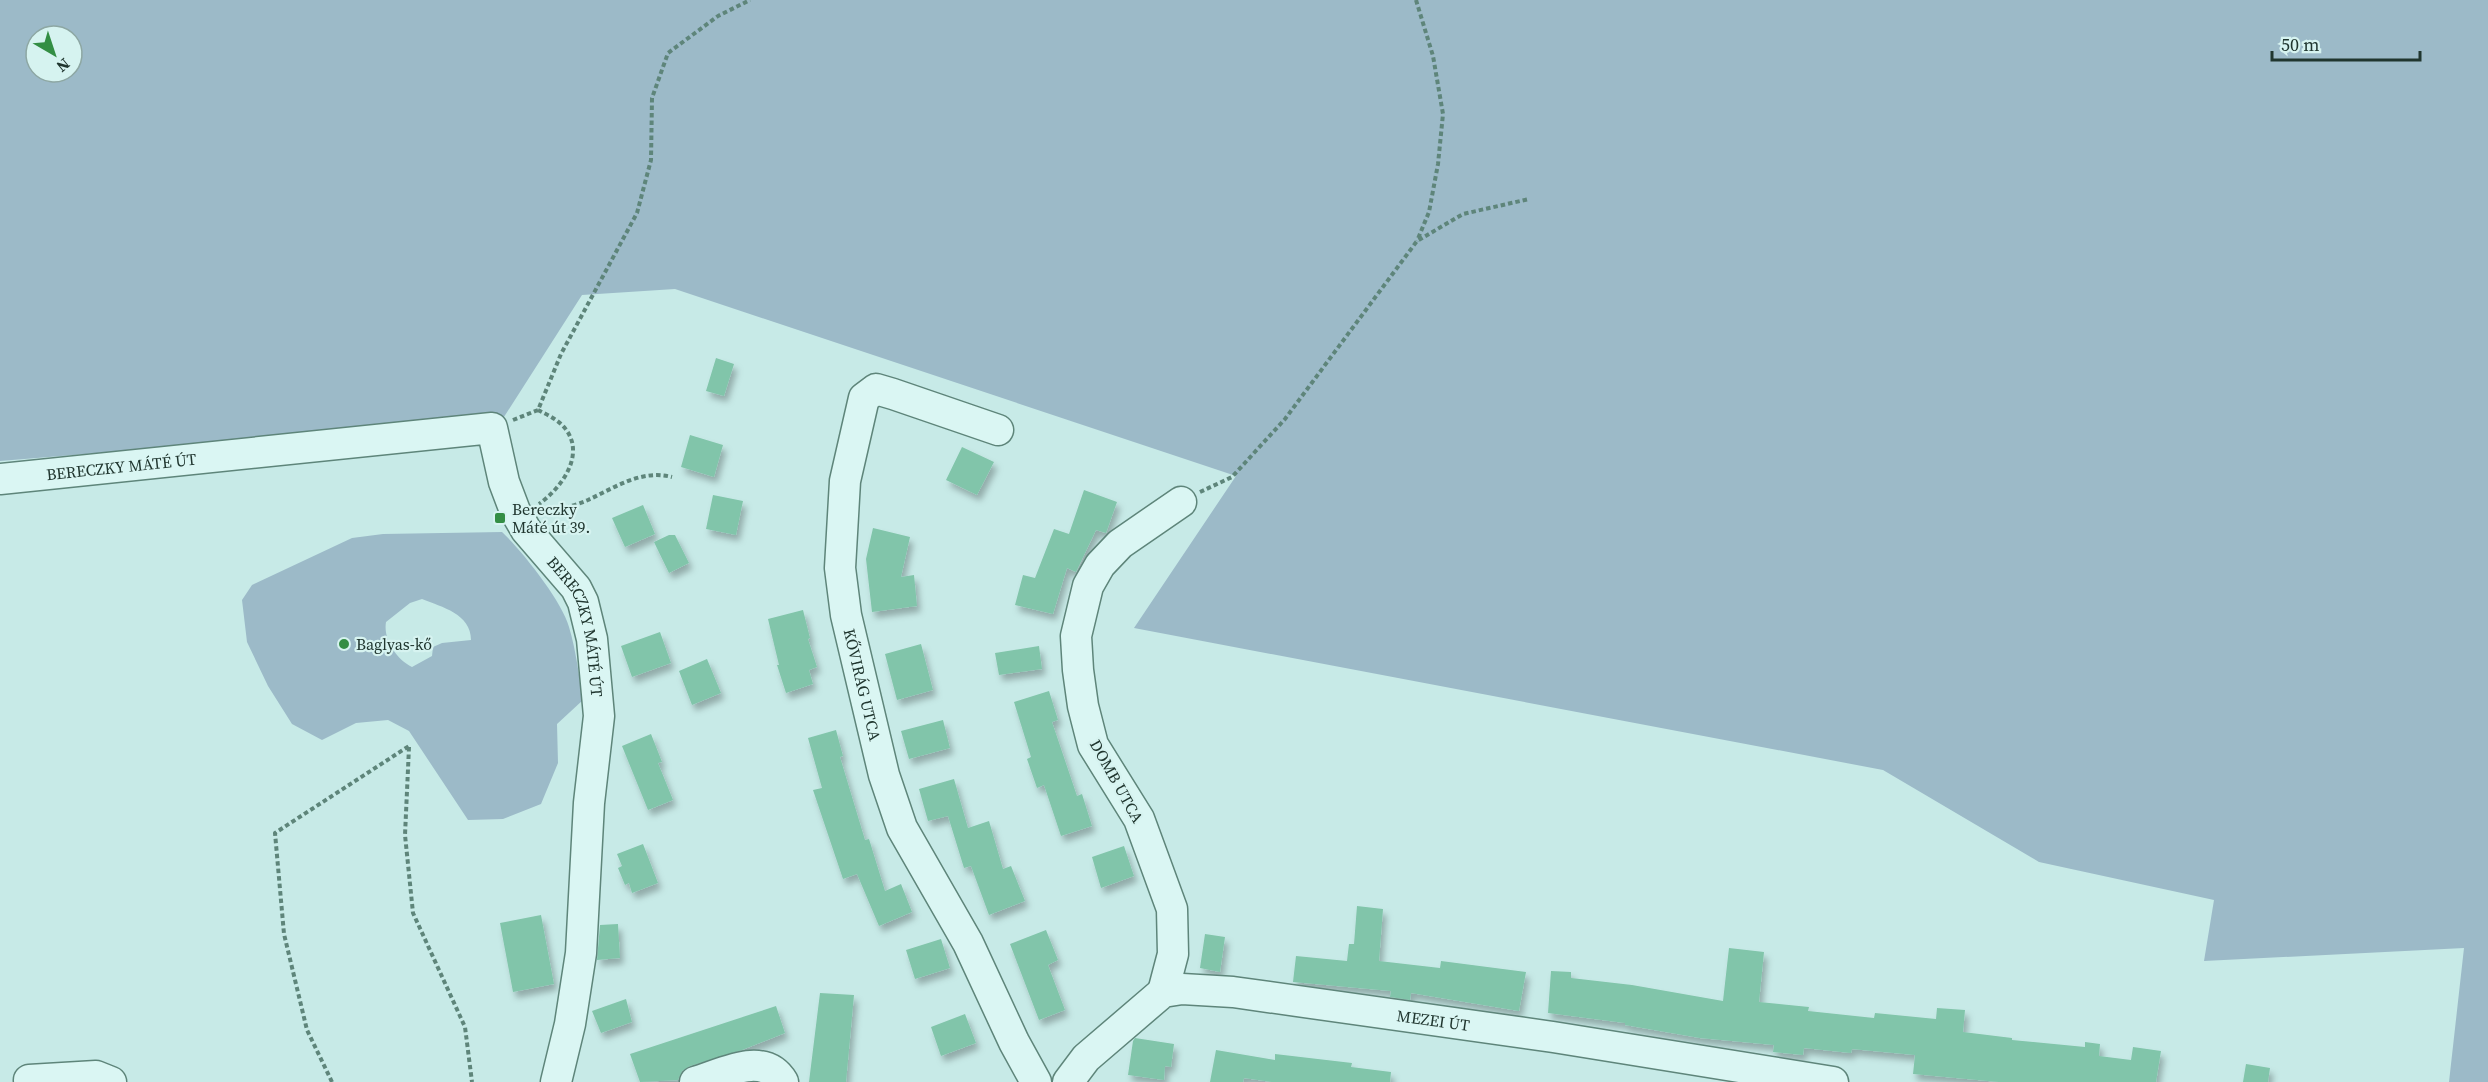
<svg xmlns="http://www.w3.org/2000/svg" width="2488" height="1082" font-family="'Source Serif 4',serif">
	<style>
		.green { fill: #9cbac8; fill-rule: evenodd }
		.building { fill: #81c5aa; filter: url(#shadow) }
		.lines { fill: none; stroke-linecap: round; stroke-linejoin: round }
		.minor-casing { stroke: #5e857a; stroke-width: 33 }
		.path { stroke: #5e857a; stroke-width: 4; stroke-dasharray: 4.5 3; stroke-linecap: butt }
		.minor { stroke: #daf6f3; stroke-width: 30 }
		.poi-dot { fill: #338e44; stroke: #d6f3f0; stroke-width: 2 }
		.labels { text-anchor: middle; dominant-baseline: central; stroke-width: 4.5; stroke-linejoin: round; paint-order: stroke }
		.street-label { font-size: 16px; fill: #20362f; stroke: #d6f3f0 }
		.poi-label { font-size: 16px; fill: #20362f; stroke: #d6f3f0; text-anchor: start }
	</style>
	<defs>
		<filter id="shadow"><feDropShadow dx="3.5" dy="6" stdDeviation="3" flood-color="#0004"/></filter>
	</defs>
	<rect width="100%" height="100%" fill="#c7eae7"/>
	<path class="green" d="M0 0H2488V1082H2449L2464 948 2204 961 2214 900 2039 862 1883 770 1134 628 1236 476 675 289 582 295 502 420 0 461ZM36 36H72V72H36Z
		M502 532C522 551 562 601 569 627 576 650 579 676 583 700L557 724 558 763 541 804 503 819 468 820 409 731 388 720 356 723 322 740 292 724 268 686 247 642 242 600 252 585 352 538 383 534ZM422 599C442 607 471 614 471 640L442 643 433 647 432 656 412 667C396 659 383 639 386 622L410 603Z"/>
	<path class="building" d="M716 358 734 364 724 396 706 391Z
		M690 435 723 445 714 477 681 467Z
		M962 447 994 462 977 495 946 480Z
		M1084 490 1117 502 1106 533 1096 530 1076 572 1067 568 1053 614 1015 605 1023 575 1035 578 1054 529 1069 534Z
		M713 495 743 501 736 535 706 529Z
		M643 505 655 534 625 547 612 518Z
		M873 528 910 537 901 577 914 575 917 606 872 612 866 559Z
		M669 535H675L689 563 669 573 654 542Z
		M803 610 810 638 808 639 817 667 809 670 813 684 786 693 777 665H779L768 619Z
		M660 632 671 663 632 677 621 646Z
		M921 644 933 690 897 700 885 654Z
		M1039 646 1042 669 999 675 995 653Z
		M707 659 721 693 692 705 679 671Z
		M1049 691 1058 720 1052 722 1077 796 1082 794 1092 826 1061 836 1044 785 1037 788 1027 759 1031 757 1014 702Z
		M943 720 950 748 909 759 901 731Z
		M836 730 843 756 840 757 865 840 869 839 885 891 901 884 912 912 879 926 857 874 843 879 813 790 822 788 808 738Z
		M651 734 662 762 658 763 673 800 648 810 622 746Z
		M954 779 968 828 989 821 1003 869 1011 866 1025 901 989 915 971 866 964 868 948 816 928 821 919 789Z
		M643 844 658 883 632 893 629 883 625 885 618 868 622 866 617 854Z
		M1124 846 1134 876 1101 888 1092 857Z
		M1357 906 1383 909 1379 961 1440 968 1441 961 1526 972 1519 1011 1411 993 1410 1000 1390 997 1391 991 1293 982 1296 956 1347 961 1349 944H1354Z
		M541 915 554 984 513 992 500 923Z
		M618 924 620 958 597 960 600 925Z
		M1046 930 1058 960 1048 965 1065 1010 1039 1020 1010 944Z
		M1205 934 1225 937 1220 972 1200 968Z
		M941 939 950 968 915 979 906 950Z
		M1729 948 1764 952 1759 1002 1809 1007 1808 1011 1874 1018 1875 1013 1936 1019 1937 1008 1965 1010 1963 1032 2012 1038V1040L2085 1047V1042L2100 1044 2099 1056 2131 1060 2133 1047 2161 1051 2156 1082H1999L1913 1074 1915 1055 1852 1049 1851 1053 1804 1048 1803 1055 1773 1052 1774 1045 1700 1038 1625 1025V1023L1548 1013 1551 971 1571 972V978L1632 985 1723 1001Z
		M820 993 854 995 846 1082H809Z
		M626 999 632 1022 601 1033 592 1011Z
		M776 1006 785 1033 742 1050 690 1066 682 1071 678 1080 640 1082 630 1054Z
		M965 1014 976 1043 941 1056 931 1027Z
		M1135 1038 1174 1044 1171 1067 1165 1066 1164 1080 1128 1075 1133 1041Z
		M1216 1050 1275 1060V1054L1352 1063 1351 1067 1391 1072 1390 1082H1272L1244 1078 1243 1082H1210Z
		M2246 1064 2270 1068 2268 1082H2243Z"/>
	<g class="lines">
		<g class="minor-casing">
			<g id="minor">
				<path id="s1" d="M998 430 893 394 876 389 864 398 845 481 840 568 846 615 884 775 902 828 968 943 1014 1042 1036 1082"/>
				<path id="s2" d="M0 479 492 428 504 482 515 511 526 530 576 588 583 602 592 639 599 716 589 803 581 953 570 1024 556 1082"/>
				<path d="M1163 992 1173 954 1172 909 1139 819 1093 745 1083 706 1078 670 1076 636 1088 586 1100 565 1120 544 1181 502"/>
				<path d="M29 1080 96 1076 111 1082"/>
				<path d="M695 1082C722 1074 764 1050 783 1082"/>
				<path id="s3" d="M1068 1082 1086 1058 1163 992 1182 989 1233 992 1553 1037 1833 1082"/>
			</g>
		</g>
		<path class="path" d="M1416 0 1433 56 1443 114 1438 164 1429 212 1417 241
			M538 410C546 414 556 419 562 425 588 451 563 487 539 504
			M513 420 538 410 561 354 637 213 651 160 652 98 668 53 718 16 750 0
			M1200 492 1232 477 1285 419 1417 241 1463 214 1529 199
			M543 513C557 510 574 506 588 500 614 488 641 469 672 477
			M409 747 405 835 413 913 465 1027 472 1082
			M332 1082 307 1030 284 934 275 833 409 746"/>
		<use href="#minor" class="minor"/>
	</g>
	<g class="poi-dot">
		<rect x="494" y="512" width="12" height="12" rx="3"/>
		<circle cx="344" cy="644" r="6"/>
	</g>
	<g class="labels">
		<g class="street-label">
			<text stroke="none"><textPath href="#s2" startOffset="122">BERECZKY MÁTÉ ÚT</textPath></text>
			<text stroke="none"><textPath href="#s2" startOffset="716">BERECZKY MÁTÉ ÚT</textPath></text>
			<text stroke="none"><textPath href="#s1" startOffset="435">KŐVIRÁG UTCA</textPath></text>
			<text transform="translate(1117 781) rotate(61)">DOMB UTCA</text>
			<text stroke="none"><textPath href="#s3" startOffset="404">MEZEI ÚT</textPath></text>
		</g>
		<g class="poi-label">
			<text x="512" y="509">Bereczky<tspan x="512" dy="18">Máté út 39.</tspan></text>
			<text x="356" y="644">Baglyas-kő</text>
		</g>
	</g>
	<g transform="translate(54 54) rotate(141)"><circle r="28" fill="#d6f3f0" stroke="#8da7a3" stroke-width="1.5"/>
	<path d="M0-4.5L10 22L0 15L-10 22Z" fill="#338e44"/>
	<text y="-9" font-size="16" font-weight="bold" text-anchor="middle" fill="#20362f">N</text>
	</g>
	<path d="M2272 51v9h148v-9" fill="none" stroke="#20362f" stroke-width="3"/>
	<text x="2281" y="51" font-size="18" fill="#20362f" stroke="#d6f3f0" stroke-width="4.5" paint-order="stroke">50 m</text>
</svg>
